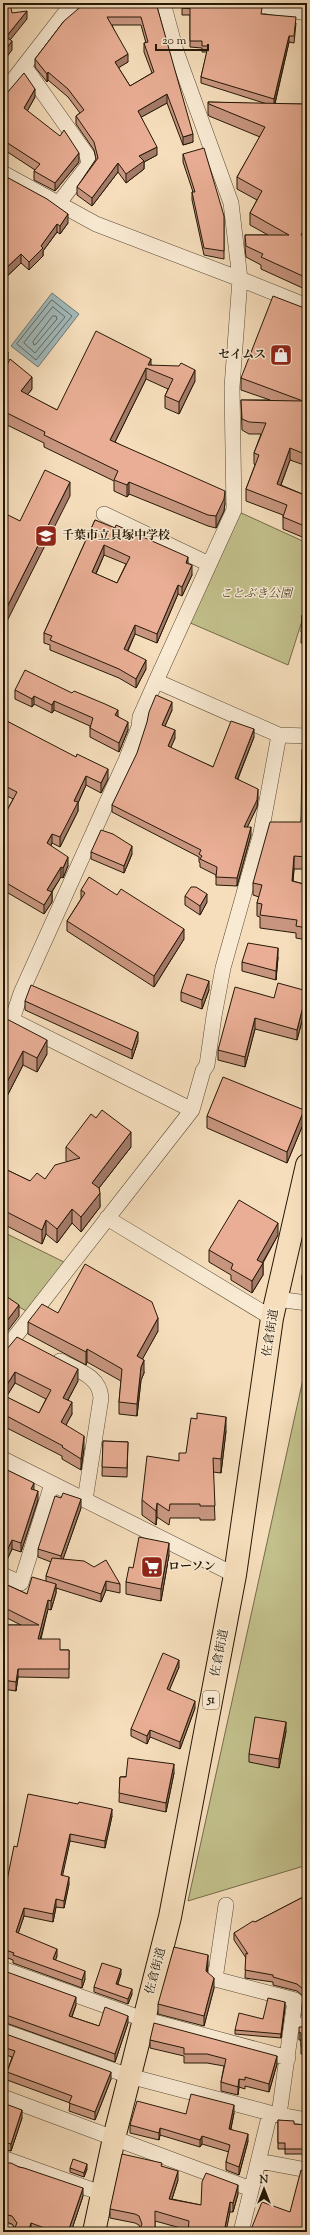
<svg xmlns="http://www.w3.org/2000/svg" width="310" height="2235" font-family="'Sorts Mill Goudy','Noto Serif JP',serif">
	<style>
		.green { fill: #c2c08c; stroke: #746c49 }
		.water { fill: #a1b9bb; stroke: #6f7973 }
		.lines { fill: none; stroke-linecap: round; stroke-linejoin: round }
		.shore { stroke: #636860; stroke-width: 1 }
		.street-casing { stroke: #594a34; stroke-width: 16 }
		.highway-casing { stroke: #251806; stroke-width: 24 }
		.street { stroke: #f9ead3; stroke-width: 15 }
		.highway { stroke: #f6debc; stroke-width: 22 }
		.wall { fill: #c89680; stroke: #251806; fill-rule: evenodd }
		.shaded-wall { fill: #a37a68; stroke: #251806 }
		.building { fill: #e9ae95; stroke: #251806; fill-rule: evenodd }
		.labels { text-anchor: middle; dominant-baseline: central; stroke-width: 3; stroke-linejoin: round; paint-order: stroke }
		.shield { fill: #f9ead3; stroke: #655744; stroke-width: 1 }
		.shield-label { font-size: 11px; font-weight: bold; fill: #251806 }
		.poi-label { font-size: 12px; font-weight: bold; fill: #251806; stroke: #f9ead3; text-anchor: start }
		.park-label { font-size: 12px; font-style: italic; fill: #544a2e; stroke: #f9ead3 }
		.street-label { font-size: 12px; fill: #251806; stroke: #f9ead3 }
	</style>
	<rect width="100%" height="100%" fill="#f6debc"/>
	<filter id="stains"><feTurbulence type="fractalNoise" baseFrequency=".005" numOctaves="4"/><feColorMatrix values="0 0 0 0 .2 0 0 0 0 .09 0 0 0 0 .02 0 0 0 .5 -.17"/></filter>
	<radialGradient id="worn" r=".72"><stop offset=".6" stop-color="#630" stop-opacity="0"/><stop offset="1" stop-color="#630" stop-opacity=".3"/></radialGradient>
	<path class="green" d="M237 511 307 543V605L288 665 188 622Z
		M3 1232 64 1262 28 1312 3 1298Z
		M307 1361V1865L188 1901Z"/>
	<path class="water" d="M52 293 79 314 38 367 11 346Z"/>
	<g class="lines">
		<path class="shore" d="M52 300 72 316 36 360 17 344Z
			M53 307 65 317 35 353 24 343Z
			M53 316H56L57 319 36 344 34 345 33 342Z"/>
		<g class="street-casing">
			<path id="street" d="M163 3 176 51 231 203 240 279 232 387 234 510 156 681 140 717 139 727 126 760 21 993 12 1020 192 1110
				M249 3 307 13
				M24 66 87 155 89 164 58 204
				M3 93 72 4 74 3
				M3 173 96 224 240 279 307 306
				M104 514 209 564
				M156 681 279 735 307 736
				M107 1218 272 1318
				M277 1299 307 1303
				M3 1352 192 1110 203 1071 207 1065 214 1016 223 968 261 833 279 735
				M60 1361C77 1370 100 1376 101 1398L85 1500
				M3 1459 235 1575
				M3 1575 21 1583 52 1484
				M226 1905 215 1979 295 2000 279 2115
				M3 1969 143 2019 288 2058
				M293 2024 307 2026
				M3 2031 129 2076 270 2113 307 2120
				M3 2097 251 2189
				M3 2158 101 2193
				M259 2161 307 2170
				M3 2230 8 2232
				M241 2232 270 2113"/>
		</g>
		<g class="highway-casing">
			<path id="highway" d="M94 2232 114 2138 170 1917 235 1575 272 1318 307 1165"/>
		</g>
		<use href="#street" class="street"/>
		<use href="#highway" class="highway"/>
	</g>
	<path class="wall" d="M156 3 193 142 183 145 167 103 141 117 157 155 144 162V169L126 183 118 172 92 206 77 195V187L96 159 94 150 76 124V116L80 113 68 97 48 80 47 82 35 67V59L64 21ZM112 25H141L146 43H144V52L152 73 130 86 118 67 128 62Z
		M182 8 262 15 296 23 294 43 289 42 275 104H303L307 96V290L261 269V265L246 257 245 247V235H268L250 225V213L257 200 237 189V177L260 137 209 116 208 114V102L267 104 201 83V77L207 52H202V48L190 47V15H182Z
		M3 92 35 97 27 111 79 162 55 191 34 180V171L35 170 6 151Z
		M183 154 224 216V259L204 255 192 200V192H193L183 162Z
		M3 175 68 223 60 234 57 232 43 251V256L29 270 21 263 3 280Z
		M307 309V466L290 460 281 485 307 496V539L283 529V515L246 501V489L255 465 254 464V453L261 434H249L242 430 241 400H270L241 390V378Z
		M151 365 195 381 179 414 165 408V396L168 389 146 379 115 442 225 503 224 511 216 528 208 526 129 494 127 497 114 491V481L44 447V443L3 423V373L32 389 27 395 57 410Z
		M95 520 188 564 192 575 182 596 178 594 157 643 135 634 128 651 146 669 136 688 119 678 50 650V645L44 643V633ZM104 555 126 564 117 583 96 574Z
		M302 615H307V644L301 643Z
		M15 690 118 716 128 730 119 752 90 737V726L54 710 52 713 34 704 32 707 15 699Z
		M172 710 165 726 175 738 170 748 213 767 254 737 238 779 258 797 257 807 247 827 251 835 237 886 216 885V875L200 867V863L199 862V857L112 812V805Z
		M3 719 108 779 101 793 86 785 78 803V811L60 847 52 843 51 846 68 866 63 878 61 877 52 892V902L44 914 3 890V818L13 799 3 794Z
		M307 749V869H294L293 881 307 885V940L296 938V933L260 928V917L257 916V903L259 897 253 895V883L301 822Z
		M91 852 132 854 124 873 91 859Z
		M81 890 184 939 154 987 67 931V921L81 899Z
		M185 896 207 902 200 915 185 905Z
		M278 957 276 980 242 971V962Z
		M209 990 202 1009 181 1001V992Z
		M307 991V1002L297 1040 255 1029 245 1067 218 1060V1050L274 998Z
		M25 1001 138 1041 132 1059 25 1010Z
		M3 1017 47 1054 37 1072 23 1065 3 1104Z
		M207 1116 304 1122 287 1163 207 1128Z
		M66 1147H131L99 1188 100 1207 81 1232 72 1223 57 1243 46 1234 42 1244 3 1224V1168L30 1181 45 1179 67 1162 66 1161Z
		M307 1234V1292L302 1291V1278Z
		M278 1235 263 1263V1275L252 1293 231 1280V1275L209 1262V1250Z
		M58 1313 158 1331 142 1359 144 1373 141 1380 137 1416 119 1414V1402L121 1381 87 1362 86 1365 28 1334V1322Z
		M3 1348 78 1381 68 1400 72 1414 66 1425 84 1448 81 1470 62 1459V1456L3 1426ZM15 1383 46 1399 39 1413 6 1397Z
		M226 1431 221 1473 213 1472 215 1520H200V1518H170L169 1525 157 1517 156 1525 142 1515V1500L186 1453Z
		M103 1441 128 1442 127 1477 102 1476Z
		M3 1468 34 1490 38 1500 21 1552 12 1549 6 1562 3 1560Z
		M81 1508 63 1559 120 1584V1593L106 1590 101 1602 56 1588V1593L51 1610 48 1609 41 1639 60 1650H69V1678L18 1677 16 1691 3 1689V1625H21L3 1616V1583L27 1594 46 1581V1576L51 1562 38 1557V1549Z
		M169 1555 161 1601 126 1594V1582L133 1568Z
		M179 1667 169 1690 195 1708 180 1749 150 1737 147 1744 131 1736V1729Z
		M286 1731 279 1768 249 1762V1754Z
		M174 1773 166 1812 119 1802 120 1777Z
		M112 1816 105 1848 70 1841 62 1875 69 1884 64 1908 56 1907 53 1922 24 1916 18 1933 57 1956 55 1960 85 1979 82 1988 13 1963V1960L3 1956V1900L17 1847Z
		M307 1895V2017L302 2016 303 1996 297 1991 273 1985V1982L245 1978 246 1958 234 1940V1933Z
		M208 1965 207 1972 214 1988 204 2026 158 2014V2004Z
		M121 1974 118 1984 132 1994 128 2004 94 1992V1987Z
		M3 1983 76 2005 72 2017 99 2026 128 2023 115 2062 6 2023H3Z
		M285 2007 281 2038 235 2034V2030L263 2019Z
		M307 2027V2054H301V2040H299V2032Z
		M3 2033 111 2079 95 2120 69 2111 70 2103 7 2080V2072L12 2057 3 2054Z
		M150 2040 277 2064 269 2092 245 2086V2089L239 2087 238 2095 221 2091V2082L224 2066 207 2063H184V2056L150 2048Z
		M3 2100V2103L22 2118 11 2151 3 2149Z
		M234 2113 231 2129 248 2141 239 2175 226 2170V2162L229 2152 202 2144 200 2147 160 2135 159 2140 130 2133V2125L186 2114Z
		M278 2120 294 2124 307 2125V2161H305V2154H285V2149H278Z
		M3 2159 5 2163 19 2167 83 2196 71 2232H34L31 2231 13 2232 15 2228 12 2224 3 2221Z
		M162 2166 178 2180 172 2199 201 2205 238 2194 233 2212H230L188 2230 155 2221V2232H132L140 2229V2228L139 2225 135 2223 110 2218V2209Z
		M70 2168 87 2169 84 2177 70 2172Z"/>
	<path class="shaded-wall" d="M27 11V19L6 45V37Z
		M289 36V42L274 106V99Z
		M12 41V50L3 62V53Z
		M128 54V62L115 70V62Z
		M5 67V75L3 78V70Z
		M48 72V80L47 82V74Z
		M35 89V97L24 117V108Z
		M167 94V103L138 119V111Z
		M193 134V142L183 145V137Z
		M6 142V151L3 154V145Z
		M157 147V155L144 162V169L126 183V174L139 156Z
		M79 153V162L55 191V183Z
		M118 163V172L92 206V198Z
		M68 214V223L60 234V226Z
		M57 224V232L43 251V256L29 270V262Z
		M307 224V235H301Z
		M21 254V263L3 280V271Z
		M8 352V360L3 367V358Z
		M151 359V369L148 365Z
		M146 368V379L110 452V440Z
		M195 370V381L179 414V402Z
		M32 377V389L21 403V391Z
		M290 448V460L277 495V484Z
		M70 482V496L3 629V615Z
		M129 482V494L127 497V485Z
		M225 491V503L224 511 216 528V516Z
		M104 545V555L92 582V572Z
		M188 557V566L186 563Z
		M192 565V575L182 596V587Z
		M178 585V594L157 643V634Z
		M135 625V634L124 658V649Z
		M146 660V669L136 688V679Z
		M34 696V704L32 707V699Z
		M54 701V710L52 713V705Z
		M172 702V710L162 733V725Z
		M118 710V719L115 715Z
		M128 722V730L119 752V743Z
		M254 729V737L235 785V778Z
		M175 730V738L168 754V746Z
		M108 769V779L101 793V783Z
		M86 776V785L78 803V811L60 847V837L74 801Z
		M258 789V797L257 807 244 834V827Z
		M251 827V835L237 886V878Z
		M52 834V843L47 853V843Z
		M132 846V854L124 873V866Z
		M294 856V869L292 893V881Z
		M68 857V866L63 878V868Z
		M61 867V877L47 899V890Z
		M52 892V902L44 914V905Z
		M207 894V902L200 915V906Z
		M7 920V928L3 936V928Z
		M184 929V939L154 987V976Z
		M278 948V957L276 980V971Z
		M209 981V990L202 1009V1000Z
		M307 992V1002L297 1040V1030Z
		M255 1018V1029L245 1067V1057Z
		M138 1032V1041L132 1059V1050Z
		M47 1040V1054L37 1072V1058Z
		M23 1051V1065L3 1104V1090Z
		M304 1110V1122L287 1163V1152Z
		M131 1132V1147L92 1197V1183Z
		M100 1193V1207L81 1232V1217Z
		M72 1209V1223L57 1243V1229Z
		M46 1220V1234L42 1244V1230Z
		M278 1223V1235L257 1272V1260Z
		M263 1263V1275L252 1293V1281Z
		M19 1305V1316L3 1337V1326Z
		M158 1318V1331L137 1369V1356Z
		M87 1349V1362L86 1365V1352Z
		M144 1360V1373L141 1380 137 1416V1404L141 1367Z
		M78 1369V1381L63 1409V1398Z
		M15 1372V1383L3 1402V1391Z
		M72 1402V1414L61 1434V1422Z
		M226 1417V1431L221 1473V1459Z
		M84 1436V1448L81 1470V1459Z
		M34 1483V1492L31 1489Z
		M38 1491V1500L21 1552V1543Z
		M81 1499V1508L61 1565V1556Z
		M157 1503V1517L156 1525V1511Z
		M12 1540V1549L6 1562V1553Z
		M169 1543V1555L161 1601V1589Z
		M106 1581V1590L101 1602V1594Z
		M56 1584V1593L51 1610V1601Z
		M48 1600V1609L38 1647V1639Z
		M179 1660V1667L167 1696V1689Z
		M18 1669V1677L16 1691V1682Z
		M195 1701V1708L180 1749V1742Z
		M286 1722V1731L279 1768V1759Z
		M150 1730V1737L147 1744V1736Z
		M174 1764V1773L166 1812V1803Z
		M112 1809V1816L105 1848V1841Z
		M70 1834V1841L61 1883V1875Z
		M69 1877V1884L64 1908V1901Z
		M56 1899V1907L53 1922V1914Z
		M24 1908V1916L16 1940V1932Z
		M57 1949V1956L53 1967V1959Z
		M208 1955V1965L206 1982V1971Z
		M121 1969V1974L116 1988V1984Z
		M85 1971V1979L82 1988V1980Z
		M214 1978V1988L204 2026V2016Z
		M132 1989V1994L128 2004V1999Z
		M76 1997V2005L69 2024V2016Z
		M285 2002V2007L281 2038V2034Z
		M128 2016V2023L115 2062V2054Z
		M277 2056V2064L269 2092V2084Z
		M111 2072V2079L95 2120V2112Z
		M239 2079V2087L238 2095V2087Z
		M234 2105V2113L229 2137V2129Z
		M22 2110V2118L11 2151V2144Z
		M160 2128V2135L159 2140V2133Z
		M248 2134V2141L239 2175V2167Z
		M202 2136V2144L200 2147V2140Z
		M87 2164V2169L84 2177V2173Z
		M178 2171V2180L169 2208V2199Z
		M238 2185V2194L233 2212V2203Z
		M83 2188V2196L71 2232H68Z
		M230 2202V2212L226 2232H224Z
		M31 2223V2231L30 2232H28Z"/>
	<path class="building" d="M3 3H10L12 13 27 11 6 37 12 41 3 53Z
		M85 3H156L193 134 183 137 167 94 138 111 157 147 139 156 144 161 126 174 118 163 92 198 77 187 98 158 94 142 76 116 84 110 68 89 48 72 47 74 35 59 64 21ZM107 17H141L148 42 144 43 154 72 130 86 115 62 128 54Z
		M183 3H243L262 8 261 14 296 17 294 36H289L274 99 201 77 208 46H202V41H190V8H182Z
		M3 65 5 67 3 70Z
		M24 73 35 89 24 108 60 136 64 130 79 153 55 183 34 171 40 164 6 142 3 145V92L7 93Z
		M305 95 307 96V224L301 235H307V278L261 257 263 254 246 246 245 235H289L250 213 262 191 237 177 265 127 209 104 208 102 303 104Z
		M204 148 224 216V251L204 248 192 192H195L183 154Z
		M3 175 47 199 68 214 60 226 57 224 41 246 43 248 29 262 21 254 3 271Z
		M273 296 307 309V455L290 448 277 484 307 496V527L283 517 287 505 246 489 259 455 254 453 266 423 249 422 242 419 241 400 303 401 241 378Z
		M96 331 151 359 148 365 179 366 181 363 195 370 179 402 165 396 173 379 146 368 110 440 225 491 224 499 216 516 208 515 129 482 127 485 114 480 118 471 44 435 45 432 3 411V373L10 359 32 377 21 391 57 410Z
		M3 347 8 352 3 358Z
		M45 470 70 482 3 615V516L4 513 20 521Z
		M95 520 115 528 116 525 188 557 186 563 192 565 182 587 178 585 157 634 135 625 124 649 146 660 136 679 119 669 50 640 52 636 44 633ZM104 545 130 557 117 583 92 572Z
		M302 615H307V632H301Z
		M25 670 72 693 74 691 105 704 118 710 115 715 128 722 119 743 90 728 93 718 54 701 52 705 34 696 32 699 15 690Z
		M156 695 172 702 162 725 175 730 168 746 213 767 231 721 254 729 235 778 258 789 257 800 244 827H251L237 878 216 877 217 867 200 859 202 856 199 854 201 850 112 805 137 753 147 722 149 712Z
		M3 719 76 757 77 754 108 769 101 783 86 776 74 801 78 802 60 837 52 834 47 843 68 857 63 868 61 867 47 890 52 892 44 905 3 881V818L17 792 3 785Z
		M302 749H307V857L294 856 292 881 307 885V928L296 926 297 920 260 915 262 904 257 903 262 885 253 883 270 822H301Z
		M101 830 113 834 132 846 124 866 91 852Z
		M89 877 117 895 121 889 184 929 154 976 67 921 85 893 81 890Z
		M191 887H196L207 894 200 906 185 896Z
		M3 918 7 920 3 928Z
		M248 943 278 948 276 971 242 962Z
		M187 974 209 981 202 1000 181 992Z
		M278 983 307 991 297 1030 255 1018 245 1057 218 1050 235 987 274 998Z
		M31 985 138 1032 132 1050 25 1001Z
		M3 1017 47 1040 37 1058 23 1051 3 1090Z
		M223 1077 304 1110 287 1152 207 1116Z
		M102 1110 131 1132 92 1183 99 1188 100 1193 81 1217 72 1209 57 1229 46 1220 42 1230 3 1210V1168L30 1181 37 1173 45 1179 55 1165 80 1158 66 1147 91 1114 96 1118Z
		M239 1200 278 1223 257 1260 263 1263 252 1281 231 1269 233 1264 209 1250Z
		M307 1234V1278H302Z
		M85 1264 152 1302 158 1318 137 1356 144 1360 141 1367 137 1404 119 1402 122 1369 87 1349 86 1352 28 1322 42 1304 58 1313Z
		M3 1294 19 1305 3 1326Z
		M17 1337 78 1369 63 1398 72 1402 61 1422 84 1436 81 1459 62 1447 63 1446 3 1414V1395L39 1413 51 1390 15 1372 3 1391V1348L7 1349Z
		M197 1413 226 1417 221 1459 213 1458 215 1506H200V1504H170L169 1511 157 1503 156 1511 142 1500 147 1456 179 1461V1453H186L191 1418 197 1419Z
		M103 1441 128 1442 127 1468 102 1467Z
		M3 1468 34 1483 31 1489 38 1491 21 1543 12 1540 6 1553 3 1552Z
		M63 1493 81 1499 61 1556 38 1549 55 1496 61 1498Z
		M139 1537 169 1543 161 1589 126 1582 129 1567 133 1568Z
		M52 1558 84 1561 94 1567 106 1560 120 1584 106 1581 101 1594 46 1576Z
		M32 1577 56 1584 51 1601 48 1600 38 1639H60V1650H69V1669H18L16 1682 3 1680V1625H39L3 1607V1583L27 1594Z
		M163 1653 179 1660 167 1689 195 1701 180 1742 150 1730 147 1736 131 1729Z
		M255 1717 286 1722 279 1759 249 1754Z
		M128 1758 174 1764 166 1803 119 1793 120 1777H126Z
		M28 1794 78 1804 79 1802 112 1809 105 1841 70 1834 61 1875 69 1877 64 1901 56 1899 53 1914 24 1908 16 1932 57 1949 53 1959 85 1971 82 1980 13 1955 14 1953 3 1949V1900L14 1846 17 1847Z
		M307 1895V2010L302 2009 303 1989 297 1984 273 1977V1975L245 1970 246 1953 248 1954 234 1933 253 1921 255 1922Z
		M174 1947 208 1955 206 1971 214 1978 204 2016 158 2004Z
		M102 1963 121 1969 116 1984 132 1989 128 1999 94 1987Z
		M7 1972 76 1997 69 2016 99 2026 105 2007 128 2016 115 2054 6 2015H3V1983Z
		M268 1998 285 2002 281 2034 235 2030 239 2013 263 2019Z
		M154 2023 277 2056 269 2084 245 2077V2080L239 2079 238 2087 221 2082 226 2059 207 2054H184V2048L150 2040Z
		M299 2027H307V2046H301V2033L299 2032Z
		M3 2033 111 2072 95 2112 69 2103 72 2096 7 2072 15 2051 3 2047 5 2040 3 2039Z
		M191 2094 234 2105 229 2129 248 2134 239 2167 226 2162 230 2145 202 2136 200 2140 160 2128 159 2133 130 2125 137 2101 186 2114Z
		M3 2103 22 2110 11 2144 3 2142Z
		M278 2120 294 2121V2124L307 2125V2155H305L306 2149H285V2143H278Z
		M122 2154 162 2163 161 2166 178 2171 169 2199 201 2205 202 2182 206 2173 238 2185 233 2203 230 2202 224 2232H188L189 2221 155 2211V2232H104L106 2227 132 2232 140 2229 142 2224 139 2216 135 2214 110 2209Z
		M3 2159 5 2161V2163H11L19 2167 24 2168 83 2188 68 2232H55L31 2223 28 2232H10H13L17 2223 12 2216 3 2214Z
		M73 2159 87 2164 84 2173 70 2168Z
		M301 2170 307 2171V2232H250L262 2202 290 2212Z"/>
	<defs>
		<g id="shop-square" transform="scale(1.15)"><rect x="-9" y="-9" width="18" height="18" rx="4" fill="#8f2418" stroke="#f9ead3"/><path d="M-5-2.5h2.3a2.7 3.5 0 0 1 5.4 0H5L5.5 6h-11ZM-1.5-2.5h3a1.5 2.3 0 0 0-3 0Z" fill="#fff"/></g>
		<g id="school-square" transform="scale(1.15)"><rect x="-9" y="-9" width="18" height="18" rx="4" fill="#8f2418" stroke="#f9ead3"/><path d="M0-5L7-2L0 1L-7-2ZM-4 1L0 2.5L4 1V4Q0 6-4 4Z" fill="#fff"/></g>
		<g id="supermarket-square" transform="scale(1.15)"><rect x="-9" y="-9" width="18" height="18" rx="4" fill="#8f2418" stroke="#f9ead3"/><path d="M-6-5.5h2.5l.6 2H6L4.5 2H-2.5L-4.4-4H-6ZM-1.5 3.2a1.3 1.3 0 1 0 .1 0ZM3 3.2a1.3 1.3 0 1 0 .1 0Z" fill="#fff"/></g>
	</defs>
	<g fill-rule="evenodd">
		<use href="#shop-square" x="281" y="355"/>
		<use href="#school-square" x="46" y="536"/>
		<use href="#supermarket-square" x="152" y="1567"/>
	</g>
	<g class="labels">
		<rect class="shield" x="203" y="1691" width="16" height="18" rx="3"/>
		<g class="shield-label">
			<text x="211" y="1700">51</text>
		</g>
		<g class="poi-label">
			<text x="266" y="355" text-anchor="end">セイムス</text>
			<text x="62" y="536">千葉市立貝塚中学校</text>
			<text x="168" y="1567">ローソン</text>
		</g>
		<g class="park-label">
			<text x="256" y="594">ことぶき公園</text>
		</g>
		<g class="street-label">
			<text transform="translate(271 1333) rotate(-81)">佐倉街道</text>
			<text transform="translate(220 1653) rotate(-79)">佐倉街道</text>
			<text transform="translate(156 1971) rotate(-75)">佐倉街道</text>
		</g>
	</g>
	<rect width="310" height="2235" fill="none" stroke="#f6debc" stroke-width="16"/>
	<rect x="4" y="4" width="302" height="2227" fill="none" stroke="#251806" stroke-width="2"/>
	<rect x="8" y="8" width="294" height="2219" fill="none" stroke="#251806"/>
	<g transform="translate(264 2189)" stroke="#f9ead3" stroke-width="3" paint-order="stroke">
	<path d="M0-3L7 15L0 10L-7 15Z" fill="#251806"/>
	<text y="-6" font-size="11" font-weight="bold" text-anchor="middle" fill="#251806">N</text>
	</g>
	<path d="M156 44v6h52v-6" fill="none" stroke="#251806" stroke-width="2"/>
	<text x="162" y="44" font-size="12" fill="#251806" stroke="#f9ead3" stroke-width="3" paint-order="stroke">20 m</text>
	<rect width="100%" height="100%" filter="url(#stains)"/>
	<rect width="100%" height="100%" fill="url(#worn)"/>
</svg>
